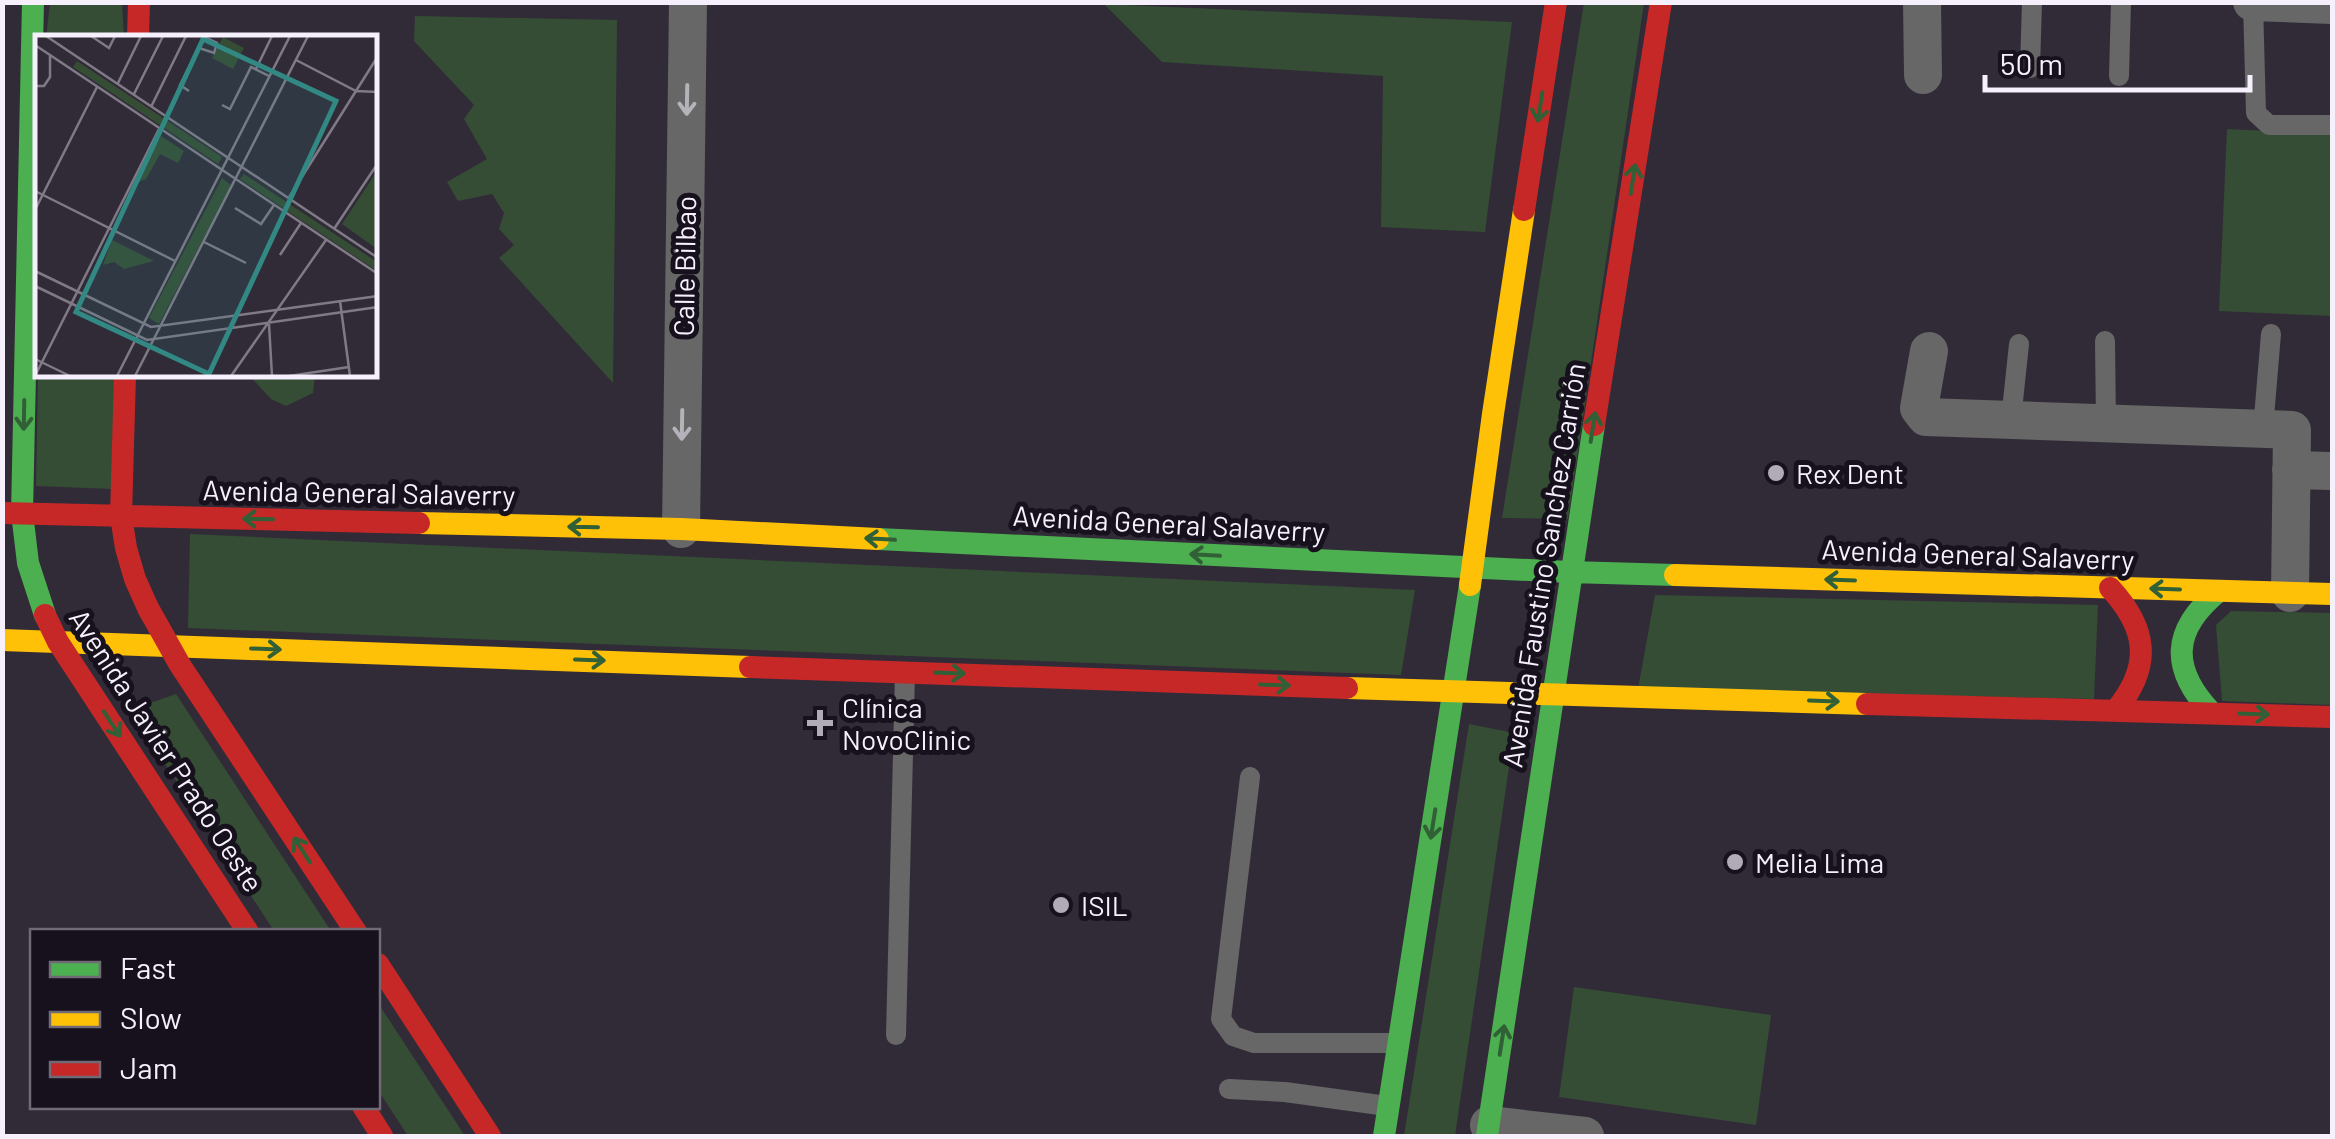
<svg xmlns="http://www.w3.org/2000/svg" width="2335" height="1139" font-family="Barlow,sans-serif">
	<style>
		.green { fill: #354d34 }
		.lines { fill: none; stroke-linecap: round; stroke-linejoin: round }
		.lane { stroke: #666766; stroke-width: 20 }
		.street { stroke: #666766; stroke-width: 38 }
		.fast { stroke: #4caf50; stroke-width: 22 }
		.slow { stroke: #ffc107; stroke-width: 22 }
		.jam { stroke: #c62828; stroke-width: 22 }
		.oneway { stroke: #b5b2b9 }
		.oneway2 { stroke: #316036 }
		.poi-dot { fill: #b1abb8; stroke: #16111c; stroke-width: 4 }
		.labels { text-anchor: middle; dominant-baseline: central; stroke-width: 10; stroke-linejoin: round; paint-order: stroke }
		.street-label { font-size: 28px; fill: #f6f0fd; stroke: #16111c }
		.poi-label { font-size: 28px; fill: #f6f0fd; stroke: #16111c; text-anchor: start }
		.inset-road { fill: none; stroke: #807a87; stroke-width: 2.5 }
		.view { fill: #328883; fill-opacity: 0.15; stroke: #328883; stroke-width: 5 }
		.inset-edge { fill: none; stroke: #f6f0fd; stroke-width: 5 }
	</style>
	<rect width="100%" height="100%" fill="#312b38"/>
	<path class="green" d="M50 3H122L124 37 46 38Z
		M1584 3H1644L1568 519 1502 518Z
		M1104 4 1512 22 1485 232 1381 227 1383 76 1162 62Z
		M415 16 617 20 613 383 499 258 514 245 499 229 504 213 492 194 458 201 447 182 487 159 464 119 474 105 414 41Z
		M2227 129 2332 134V316L2219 311Z
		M38 375H116L113 489 36 486Z
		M249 375H315L313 393 286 406 271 399Z
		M190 534 1415 590 1401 675 188 628Z
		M1655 595 2098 605 2094 699 1638 689Z
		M2231 611 2332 613V705L2222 701 2216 625Z
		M176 694 331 931H274L130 710Z
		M1469 724 1514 733 1455 1136H1404Z
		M1574 987 1771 1015 1756 1125 1559 1097Z
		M378 1003 465 1136H408L378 1090Z"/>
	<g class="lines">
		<path class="lane" d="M2253 3 2256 113 2269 125H2332
			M2030 68 2032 2
			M2119 76 2121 2
			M2105 341 2106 423
			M2011 420 2019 344
			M2263 429 2271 334
			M1250 777 1221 1019 1233 1036 1254 1043H1397
			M896 1035 905 673
			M1229 1089 1285 1092 1387 1106"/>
		<path class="street" d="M1922 2 1923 75
			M2252 2 2332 5
			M1929 351 1919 408 1926 417 2292 430 2290 593
			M2291 470 2332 471
			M681 529 688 2
			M1489 1125 1585 1136"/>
		<path class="fast" d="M33 2 22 513 28 563 45 615
			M878 539 1570 572 1675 575
			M2212 713C2170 669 2171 630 2219 591
			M1384 1136 1470 585
			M1487 1136 1594 425"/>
		<path class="slow" d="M419 523 681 529 878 539
			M1675 575 2332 594
			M1470 585 1493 414 1524 210
			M2 640 750 667
			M1347 688 1867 704"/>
		<path class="jam" d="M138 38 139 2
			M1524 210 1556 2
			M125 375 121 516 126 548 135 579 148 608 180 665 356 932
			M1594 425 1661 2
			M2 513 419 523
			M2110 588C2148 629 2152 666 2116 710
			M45 615 58 642 248 932
			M750 667 1347 688
			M1867 704 2332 717
			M378 964 490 1136
			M363 1106 382 1136"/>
	</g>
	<defs><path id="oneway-shaft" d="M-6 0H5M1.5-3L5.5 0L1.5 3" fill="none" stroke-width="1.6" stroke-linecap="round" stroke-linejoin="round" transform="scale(2.5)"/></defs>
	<g class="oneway">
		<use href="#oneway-shaft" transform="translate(687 100) rotate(91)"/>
		<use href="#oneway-shaft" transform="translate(682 425) rotate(91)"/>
	</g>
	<g class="oneway2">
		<use href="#oneway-shaft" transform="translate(1540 107) rotate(99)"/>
		<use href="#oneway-shaft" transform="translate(1633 179) rotate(-81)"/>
		<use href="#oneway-shaft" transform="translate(24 415) rotate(91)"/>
		<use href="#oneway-shaft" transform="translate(1593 427) rotate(-81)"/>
		<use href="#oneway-shaft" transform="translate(258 519) rotate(-179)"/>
		<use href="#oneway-shaft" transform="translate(583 527) rotate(-179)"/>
		<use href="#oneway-shaft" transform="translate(880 539) rotate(-177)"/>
		<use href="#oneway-shaft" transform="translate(1205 555) rotate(-177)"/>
		<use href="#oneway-shaft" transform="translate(1840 580) rotate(-178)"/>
		<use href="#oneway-shaft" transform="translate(2165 589) rotate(-178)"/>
		<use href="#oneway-shaft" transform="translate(266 649) rotate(2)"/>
		<use href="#oneway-shaft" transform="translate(590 660) rotate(2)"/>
		<use href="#oneway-shaft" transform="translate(950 673) rotate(2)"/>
		<use href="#oneway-shaft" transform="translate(1275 685) rotate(2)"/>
		<use href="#oneway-shaft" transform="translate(1824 701) rotate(2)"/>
		<use href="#oneway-shaft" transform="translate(2254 714) rotate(2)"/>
		<use href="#oneway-shaft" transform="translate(112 724) rotate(57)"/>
		<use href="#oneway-shaft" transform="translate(1433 824) rotate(99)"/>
		<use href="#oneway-shaft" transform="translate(302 850) rotate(-123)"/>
		<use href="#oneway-shaft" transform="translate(1502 1040) rotate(-81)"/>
	</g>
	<g class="poi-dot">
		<circle cx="1776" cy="473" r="10"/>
		<path d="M815 708h10v10h10v10h-10v10h-10v-10h-10v-10h10z"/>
		<circle cx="1735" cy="862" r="10"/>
		<circle cx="1061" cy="905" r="10"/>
	</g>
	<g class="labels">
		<g class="street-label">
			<text transform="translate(684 266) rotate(-89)">Calle Bilbao</text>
			<text transform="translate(359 492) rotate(1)">Avenida General Salaverry</text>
			<text transform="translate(1169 523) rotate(3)">Avenida General Salaverry</text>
			<text transform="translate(1978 554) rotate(2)">Avenida General Salaverry</text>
			<text transform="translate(1543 565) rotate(-81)">Avenida Faustino Sanchez Carrión</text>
			<text transform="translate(167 750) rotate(57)">Avenida Javier Prado Oeste</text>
		</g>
		<g class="poi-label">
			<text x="1796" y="473">Rex Dent</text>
			<text x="842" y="707">Clínica<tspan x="842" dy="32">NovoClinic</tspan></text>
			<text x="1755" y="862">Melia Lima</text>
			<text x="1081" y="905">ISIL</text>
		</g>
	</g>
	<g transform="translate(35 35)">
		<rect width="342" height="342" fill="#312b38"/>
		<path d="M188 2 209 13 198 34 177 23ZM42 26 187 122 183 129 38 32ZM126 101 149 116 143 128 125 119 111 144 101 148ZM342 136V214L307 189ZM209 139 342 227V236L205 144ZM187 143 196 150 124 289 114 283ZM77 205 119 226 89 234 79 227 68 230Z" fill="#354d34"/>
		<path class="inset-road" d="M11 1 343 223M56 1 74 13 80 1M0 10 343 239M164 13 179 18 182 8 169 2M261 25 321 56 343 57M221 34 237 1M83 48 106 1M0 51H9L15 42V21M154 56 145 50 170 1M99 59 128 1M187 70 195 74 216 32 234 41M116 72 151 1M0 156 140 226M253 164 343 21M200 173 226 189 239 170M0 175 62 52M299 194 343 128M169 207 211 228M245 220 266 188M0 236 116 292 343 261M0 251 112 305 343 272M305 266 315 341M234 289 237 341M0 324 35 341M0 341 124 94M82 341 255 1M100 341 273 1M196 341 291 205M254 341 314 332"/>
		<path class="view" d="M168 4 301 66 174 339 41 277Z"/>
		<rect width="342" height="342" class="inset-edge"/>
	</g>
	<rect width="2335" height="1139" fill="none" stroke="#f6f0fd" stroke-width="10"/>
	<rect x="30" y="929" width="350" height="180" fill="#16111c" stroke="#706a76" stroke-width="2.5"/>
	<rect x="50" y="962" width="50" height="15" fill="#4caf50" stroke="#706a76" stroke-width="2.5"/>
	<text x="120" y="979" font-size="30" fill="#f6f0fd">Fast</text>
	<rect x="50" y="1012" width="50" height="15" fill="#ffc107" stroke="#706a76" stroke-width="2.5"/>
	<text x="120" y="1029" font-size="30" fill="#f6f0fd">Slow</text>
	<rect x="50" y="1062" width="50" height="15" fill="#c62828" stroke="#706a76" stroke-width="2.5"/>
	<text x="120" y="1079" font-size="30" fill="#f6f0fd">Jam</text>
	<path d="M1985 75v15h265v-15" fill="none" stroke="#f6f0fd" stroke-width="5"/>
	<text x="2000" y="75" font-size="30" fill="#f6f0fd" stroke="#16111c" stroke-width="8" paint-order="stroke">50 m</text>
</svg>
